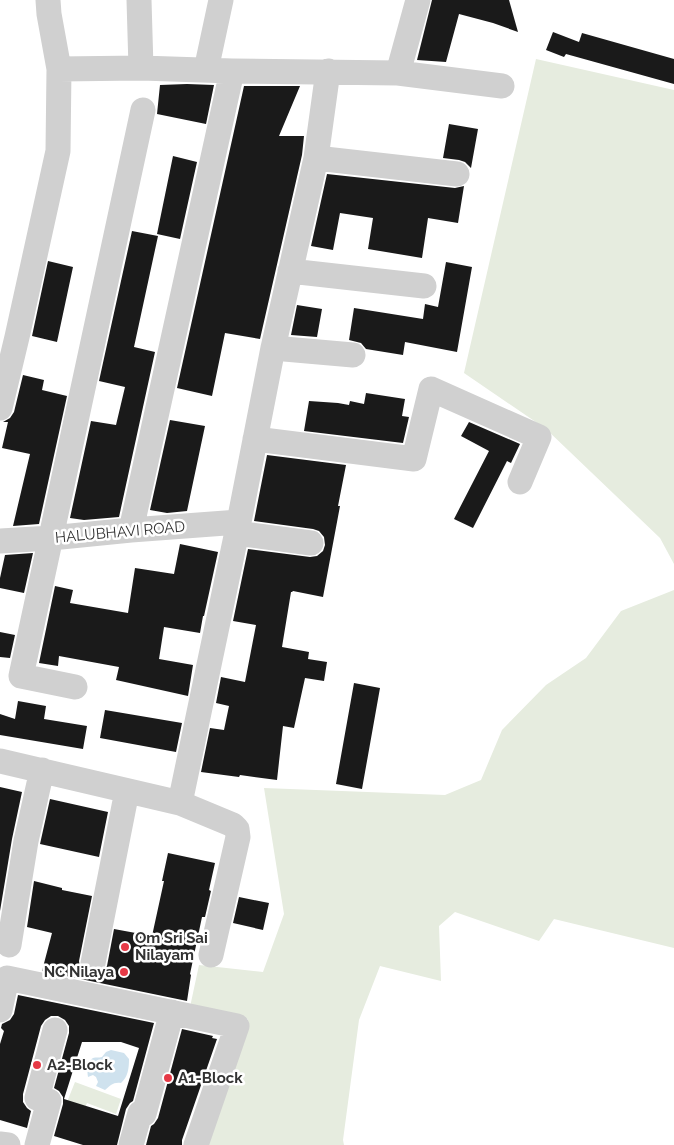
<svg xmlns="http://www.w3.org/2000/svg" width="674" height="1145" font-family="Raleway,sans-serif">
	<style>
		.green { fill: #e6ecdf }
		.water { fill: #cfe2ee }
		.building { fill: #1a1a1a; fill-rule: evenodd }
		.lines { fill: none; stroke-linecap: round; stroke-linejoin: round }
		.street { stroke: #d0d0d0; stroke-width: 25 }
		.poi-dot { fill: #e63946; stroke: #fff; stroke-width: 2 }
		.labels { text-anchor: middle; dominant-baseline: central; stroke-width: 5; stroke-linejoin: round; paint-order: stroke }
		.street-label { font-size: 15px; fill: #333; stroke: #fff }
		.poi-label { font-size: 15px; font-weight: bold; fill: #333; stroke: #fff; text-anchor: start }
	</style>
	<rect width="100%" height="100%" fill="#fff"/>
	<path class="green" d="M536 59 674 90V564L660 538 546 429 464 373Z
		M674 590V948L554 919 539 941 455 912 439 926 441 981 380 966 359 1020 343 1140 344 1145H204L248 1019 190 1007 199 965 263 972 284 914 264 788 445 795 481 780 502 730 546 685 586 658 621 611Z
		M75 1082 121 1099 116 1114 87 1103 85 1108 67 1102Z"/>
	<path class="water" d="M111 1050 124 1053 129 1059C129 1068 128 1077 121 1083 113 1082 111 1085 105 1090L96 1086 98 1082 96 1077 93 1075 88 1077C87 1071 87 1061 93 1058 96 1057 99 1058 102 1057L106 1052Z"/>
	<path class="building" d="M432 0H509L518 32 493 23 459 14 446 62 417 60Z
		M553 32 579 42 582 33 674 59V84L566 54 564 57 546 50Z
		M187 84 214 85 206 124 157 114 160 85Z
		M244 86H300L279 136H304L302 155 260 339 225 333 212 396 177 388Z
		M449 124 478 129 471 168 465 162 459 160 443 158Z
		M173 156 197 162 180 239 157 234Z
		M327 174 455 188 464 186 458 223 428 218 422 258 368 249 373 218 340 213 333 250 311 246Z
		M132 231 158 236 134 347 155 352 119 517 84 520 70 518 91 421 116 425 125 387 99 381Z
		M48 261 73 267 57 342 32 336Z
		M446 262 472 267 457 352 405 342 403 355 366 349 361 343 349 340 354 308 423 319 425 304 438 307Z
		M297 305 322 309 317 337 291 335Z
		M23 375 44 380 42 390 67 396 39 524 13 526 30 454 2 448 8 422H3L10 418 14 412Z
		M366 393 405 399 402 416 409 417 403 443 304 431 309 401 338 403 349 405 350 401 364 404Z
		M170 420 205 426 187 511 167 513 150 510Z
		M469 422 520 444 511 463 507 461 473 528 454 519 489 451 461 436Z
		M267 455 346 465 338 506H340L323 597 293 591 292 592H291L282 647 309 652 308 659 327 662 324 681 305 678 294 728 283 726 277 780 240 775 239 777 201 772 210 728 224 730 229 706 216 703 221 677 245 682 256 625 233 621 248 549 310 557 317 556 323 551 325 545 324 537 319 531 313 529 254 521Z
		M180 544 218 552 204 616H203L200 633 164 627 159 659 193 665 188 696 116 680 119 667 59 656 58 666 39 663 55 586 73 590 70 603 128 613 135 568 174 574Z
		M33 553 24 593 0 588V578L5 555Z
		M0 632 15 635 10 658 0 657Z
		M354 683 380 688 362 789 336 784Z
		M18 701 46 706 44 719 87 726 83 749 0 735V714L15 719Z
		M105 710 182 723 176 752 100 738Z
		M0 787 22 792 12 839 0 911Z
		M50 799 108 812 99 857 40 844Z
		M168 853 215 863 209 890 211 891 205 917H202L190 974 191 975 187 1001 42 971 52 933 27 927 34 881 62 888V890L92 896 79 961 80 968 84 974 90 977H97L103 973 107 966 114 929 152 936 164 881H162Z
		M239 897 269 903 263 930 233 923Z
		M18 995 154 1023 133 1101 130 1103 126 1109 117 1145H83L54 1136 63 1104V1097L59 1091 54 1088 69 1033V1026L65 1020 58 1016H51L45 1020 41 1026 23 1094V1102L27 1108 31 1111 27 1128 0 1120V1044L4 1031 1 1028 2 1024 10 1020 14 1014ZM82 1042H121L139 1048 118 1116 64 1099Z
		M182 1029 213 1036 212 1038 217 1039 182 1140V1145H146L151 1126 154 1124 158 1118Z"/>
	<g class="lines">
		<path class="street" d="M139 0 141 68
			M59 69 141 68 232 71 398 73 502 86
			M206 70 221 0
			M398 73 418 0
			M316 158 457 174
			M290 271 424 286
			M273 348 353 355
			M0 408 17 337 58 151 59 69 49 14 48 0
			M255 439 414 459 431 389 539 437 520 482
			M131 530 232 71
			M236 533 311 543
			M0 541 51 538 131 530 239 522
			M75 687 21 676 143 110
			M0 761 180 803 233 825 237 829 238 837 211 955
			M180 803 239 522 273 348 316 158 328 71
			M9 945 26 841 42 770
			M93 963 127 791
			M0 1010 7 978 237 1026 196 1145
			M0 1144 8 1145
			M37 1145 49 1101 37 1098 55 1030
			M131 1145 140 1113 144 1114 172 1012"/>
	</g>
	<g class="poi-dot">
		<circle cx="125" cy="947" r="5"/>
		<circle cx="124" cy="972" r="5"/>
		<circle cx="37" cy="1065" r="5"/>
		<circle cx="168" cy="1078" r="5"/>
	</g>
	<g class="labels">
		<g class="street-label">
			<text transform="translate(120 532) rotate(-5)">HALUBHAVI ROAD</text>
		</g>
		<g class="poi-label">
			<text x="135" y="938">Om Sri Sai<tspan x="135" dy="17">Nilayam</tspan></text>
			<text x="114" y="972" text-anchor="end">NC Nilaya</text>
			<text x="47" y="1065">A2-Block</text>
			<text x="178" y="1078">A1-Block</text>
		</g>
	</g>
</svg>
